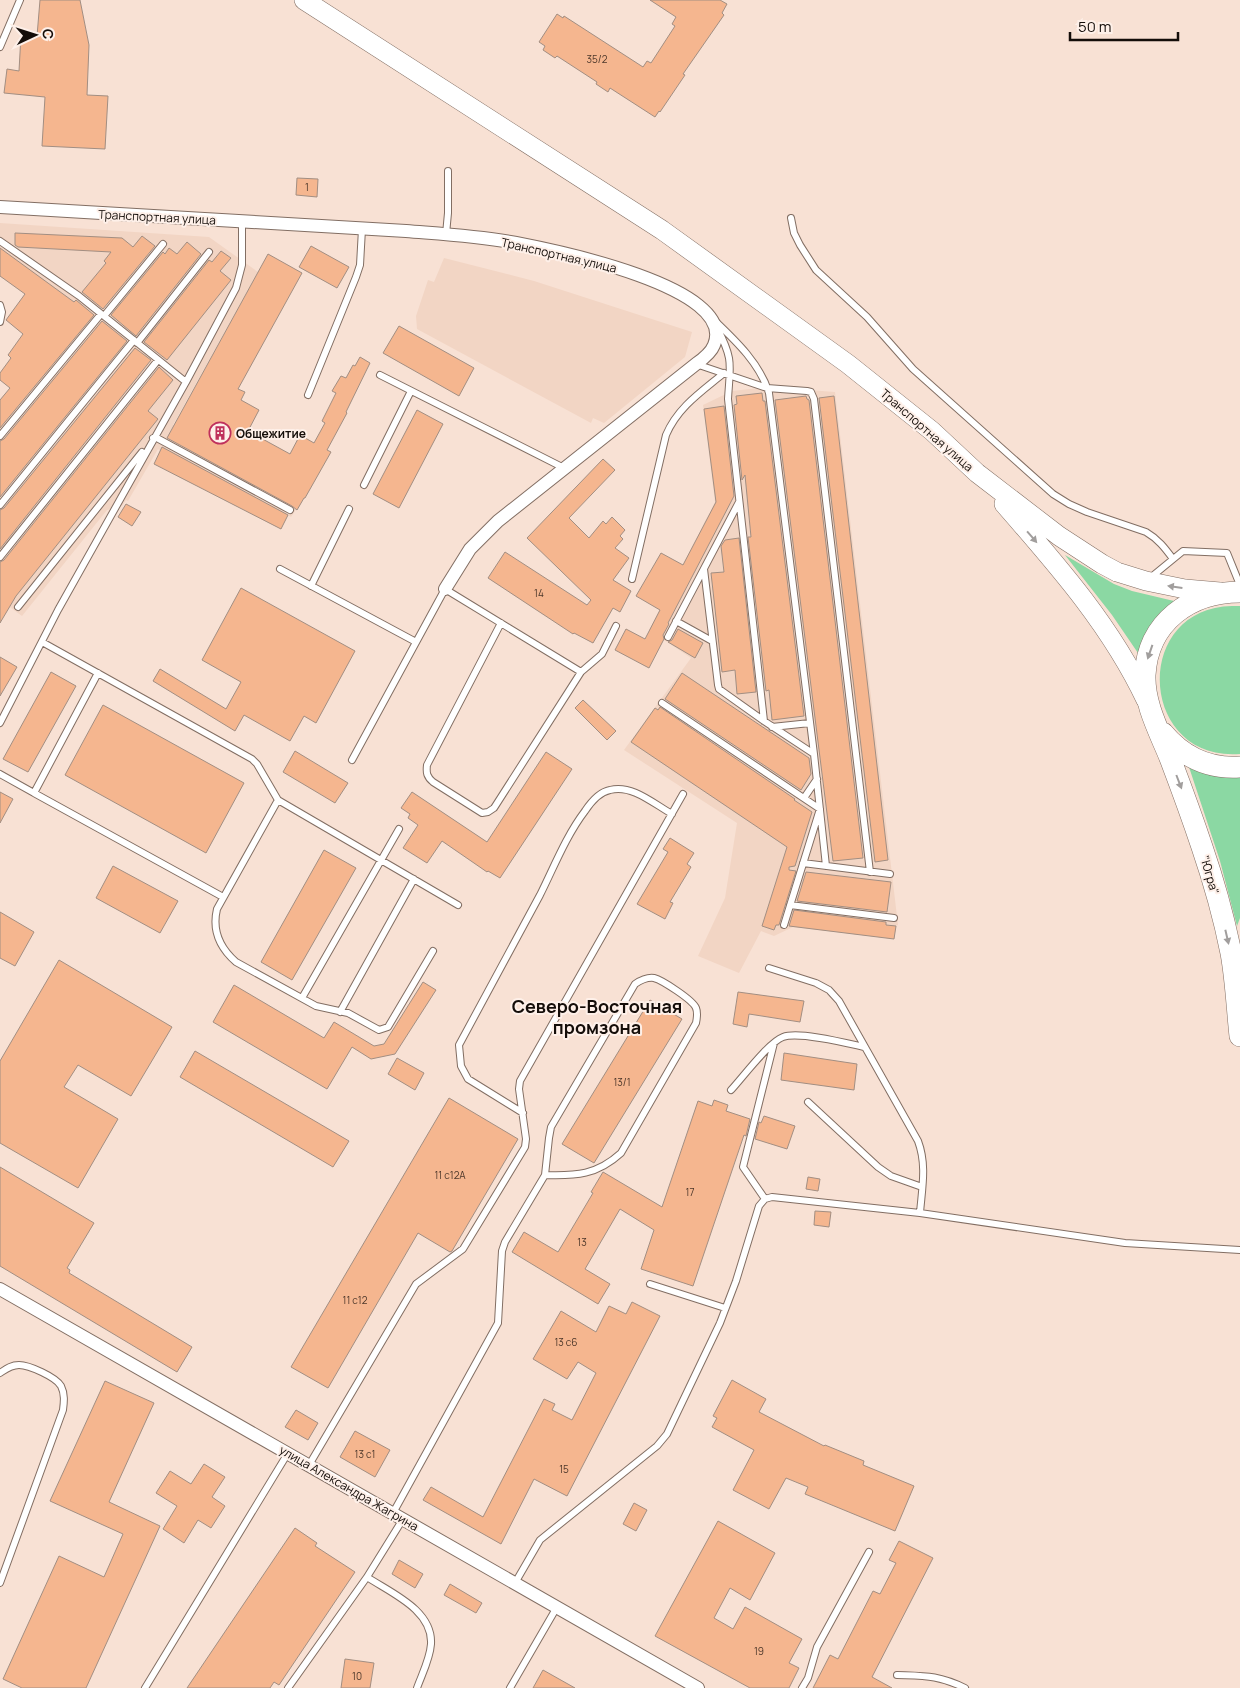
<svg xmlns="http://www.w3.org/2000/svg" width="1240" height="1688" font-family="Manrope,sans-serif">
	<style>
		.built { fill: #f2d5c4 }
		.green { fill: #8bd8a3 }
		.building { fill: #f5b68f; stroke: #a28e82 }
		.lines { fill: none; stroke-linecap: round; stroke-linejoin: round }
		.service-casing { stroke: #826e63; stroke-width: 8 }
		.minor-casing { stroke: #826e63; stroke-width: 14 }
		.secondary-casing { stroke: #826e63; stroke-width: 20 }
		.trunk-casing { stroke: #826e63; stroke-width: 22 }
		.service { stroke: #fff; stroke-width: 6 }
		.minor { stroke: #fff; stroke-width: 12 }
		.secondary { stroke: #fff; stroke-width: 19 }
		.trunk { stroke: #fff; stroke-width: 21 }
		.oneway { fill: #a19e9d }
		.labels { text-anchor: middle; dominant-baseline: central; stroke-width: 4; stroke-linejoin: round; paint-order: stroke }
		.number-label { font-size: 10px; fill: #4c372a }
		.street-label { font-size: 12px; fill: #140d09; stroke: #fef0e9 }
		.poi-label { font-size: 12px; font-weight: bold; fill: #140d09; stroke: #fef0e9; text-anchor: start }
		.district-label { font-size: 18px; font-weight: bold; fill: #140d09; stroke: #fef0e9 }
	</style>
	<rect width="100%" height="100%" fill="#f8e1d4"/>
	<path class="built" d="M0 223 209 237 258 272 173 425 304 498 291 517 288 515 281 529 154 464 160 451 158 449 128 501 126 500 122 506 107 510 22 616 0 600V400L65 323 0 276Z
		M444 258 534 281 692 332 685 357 604 423 593 418 591 423 417 329 416 316 428 280 434 282Z
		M768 387 835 392 898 925 896 926 894 939 793 927 774 936 761 931 739 973 698 956 725 898 737 823 624 750 691 658 649 630 715 502 703 405 732 391Z"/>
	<path class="green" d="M1065 555 1114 584 1132 591 1174 601C1158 616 1145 632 1138 653L1112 615Z
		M1232 606H1240V754C1138 762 1131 608 1232 606Z
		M1189 767 1240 777V918L1237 926 1220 861Z"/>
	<path class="building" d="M40 0H80L89 45 87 95 108 96 105 149 42 146 45 97 4 93 7 69 19 71 21 35 37 36Z
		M650 0H720L727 4 722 13 724 15 683 74 685 75 660 112 659 111 655 117 610 88 608 92 596 84 597 82 557 56 555 58 543 50 545 46 539 42 557 14 563 18 564 16 643 67 647 61 651 63 675 26 672 24 676 17Z
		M297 178 318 179 317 197 296 195Z
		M15 233 122 238 133 247 142 236 155 246 103 309 82 292 106 263 104 261 111 252 18 247 15 245Z
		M187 242 201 254 136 336 111 315 163 252 165 254 169 248 177 254Z
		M311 246 349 267 337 288 299 267Z
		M0 248 74 302 76 300 94 315 0 428V400L10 388 0 380V373L11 358 8 355 23 334 6 320 25 294 0 276Z
		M221 251 231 258 220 271 231 280 167 360 144 342 209 260 212 262Z
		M268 254 302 273 238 389 245 392 241 400 259 410 248 431 290 454 300 435 314 443 325 423 322 421 336 393 332 391 341 376 346 378 353 365 355 366 360 357 370 363 346 412 347 413 327 450 331 452 305 498H304L297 510 292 506 167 438Z
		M102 321 127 341 0 497V441L4 439Z
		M399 326 474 368 459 396 383 353Z
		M135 348 151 360 0 549V510L4 508Z
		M159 367 173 380 148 411 158 419 16 596 0 623V562L4 560Z
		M762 393 763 401H765L804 716 772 720 769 690 766 691 748 537H751L745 475 742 480 734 405 737 404 736 396Z
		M806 396 807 399 809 400 863 858 833 861 775 400Z
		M834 396 888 860 875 862 819 398Z
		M724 406 734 496 668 623 669 624 663 635 664 639 649 668 615 650 626 629 645 639 660 610 636 596 661 553 683 565 716 502 704 409Z
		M417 410 443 424 399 508 373 494Z
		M162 447 288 515 281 529 154 464Z
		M603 459 615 470 569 518 589 538 603 521 606 524 612 517 625 530 620 536 623 539 615 548 629 558 613 580 631 591 620 612 613 608 593 643 574 633 573 634 488 578 505 552 587 605 591 600 527 538Z
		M126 504 141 512 132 526 118 517Z
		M739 538 756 692 737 694 735 670 722 672 711 573 724 572 721 546 725 540Z
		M241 588 355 651 316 723 304 716 290 741 244 715 235 731 153 681 160 669 226 709 241 682 202 660Z
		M678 629 703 643 695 658 668 642 672 640Z
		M0 657 17 667 0 696Z
		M51 672 76 686 28 772 3 759Z
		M682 673 809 758 811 774 801 790 665 699Z
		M583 700 616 731 607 740 575 708Z
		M103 705 244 783 206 853 65 775Z
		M660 707 795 799 794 800 812 812 795 866 789 867V870L796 871 779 925H776L774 930 762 926 787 847 631 742 655 708 658 710Z
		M295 751 348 783 335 803 283 772Z
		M546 752 572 769 500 878 488 871 487 872 442 841 427 863 403 848 418 825 408 818 410 814 401 808 412 792 487 842Z
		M0 792 13 799 0 823Z
		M670 838 694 853 687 864 691 867 670 902 673 903 665 919 637 904 668 852 663 849Z
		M324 850 356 868 292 980 261 962Z
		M113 866 178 901 160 933 96 898Z
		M806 872 891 882 887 912 797 901Z
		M794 910 886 922V925L896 926 894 939 789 926Z
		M0 912 34 932 15 966 0 958Z
		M59 960 172 1027 131 1096 78 1065 64 1087 118 1119 78 1188 0 1143V1061Z
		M423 982 436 990 395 1054 371 1059 352 1047 327 1089 213 1022 234 985 324 1038 334 1022 374 1046 384 1044Z
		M738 992 804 1001 800 1022 749 1014 747 1027 733 1024Z
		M650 1000 682 1019 594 1163 562 1144Z
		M195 1051 349 1141 333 1167 180 1077Z
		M784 1053 857 1064 854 1090 781 1080Z
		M397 1058 424 1073 415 1090 388 1074Z
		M449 1098 518 1139 452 1251 450 1252 418 1233 328 1388 291 1367Z
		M714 1100 728 1105 726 1111 750 1119 746 1136 744 1135 693 1286 641 1269 654 1230 620 1209 585 1269 610 1284 598 1304 512 1252 524 1232 558 1252 593 1193 591 1192 603 1172 662 1207 698 1101 712 1106Z
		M764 1116 795 1126 787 1149 755 1139 759 1122 761 1123Z
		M0 1167 94 1223 67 1268 70 1270 69 1273 192 1347 177 1372 0 1266Z
		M808 1177 820 1179 818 1191 806 1189Z
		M815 1211 831 1212 829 1227 814 1225Z
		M632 1302 660 1316 567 1496 534 1479 501 1544 423 1500 431 1487 483 1517 544 1399 555 1404 552 1410 572 1420 596 1373 578 1362 567 1379 533 1359 561 1311 596 1332 609 1306 626 1314Z
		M732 1380 766 1399 759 1412 824 1446 825 1445 864 1461 863 1465 914 1486 895 1531 805 1494 808 1487 786 1478 769 1509 733 1490 754 1450 712 1427 717 1418 713 1416Z
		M105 1381 154 1403 109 1502 160 1526 86 1688H22L3 1679 59 1556 104 1577 123 1534 50 1501Z
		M296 1410 318 1423 308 1440 285 1427Z
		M355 1431 390 1450 375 1477 340 1457Z
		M204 1464 225 1477 212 1497 225 1506 211 1528 198 1520 184 1543 163 1529 177 1506 156 1493 170 1471 191 1484Z
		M634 1503 647 1510 636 1531 623 1524Z
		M718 1521 775 1553 750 1600 730 1588 714 1618 733 1629 745 1607 802 1639 789 1663 799 1668 789 1688H750L655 1636Z
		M295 1528 317 1543 315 1546 355 1572 279 1685 274 1682 270 1688H187Z
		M899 1541 933 1558 872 1677 892 1688H813L830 1655 838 1659 873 1591 880 1594 896 1563 889 1560Z
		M399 1560 423 1574 415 1588 392 1574Z
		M450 1584 482 1603 476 1613 444 1595Z
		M345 1659 374 1663 370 1688H341Z
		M543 1670 575 1688H533Z"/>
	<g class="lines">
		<g class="service-casing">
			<path id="service" d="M0 47 20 0
				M791 218 794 233 800 245 816 270 867 317 913 369 1053 494 1069 504 1087 512 1146 532C1158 539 1165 548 1173 559
				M446 234 448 213V171
				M0 241 79 296 186 382
				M0 305 2 312 0 322
				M104 316 163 244
				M715 321C737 342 760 364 769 393L814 754
				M717 328C734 360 730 365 728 399L764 721
				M137 343 209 252
				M696 364 767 388 807 391 811 392 814 399 870 872
				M380 375 564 468
				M308 395 356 277 360 265 362 229
				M0 436 101 314
				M153 438 155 437 290 510
				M364 485 411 391
				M0 505 134 340
				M0 557 158 360
				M280 569 416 642
				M704 569 718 685 719 689 764 721 814 754 826 866
				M1150 578 1183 551 1227 553 1240 585
				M632 579 666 435C678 407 701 392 724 373
				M311 586 349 509
				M18 607 142 452
				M676 621 712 641
				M501 623 427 765C426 773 427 777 433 782L482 813 488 812 494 808 581 672 602 654 616 626
				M668 637 739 502
				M42 642 252 759 257 764 278 800 458 905
				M98 673 34 793 223 897
				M662 703 820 809 784 925
				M0 723 58 610 186 382 236 288 242 265V222
				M772 727 810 723
				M352 760 445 589 581 672
				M0 774 34 793
				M804 798 817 779
				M278 800 217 909C212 930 220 948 236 962L316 1006 348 1013 379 1030 388 1027 433 951
				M803 863 890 874
				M790 905 894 918
				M769 968 816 983 829 990 839 1001 918 1141C927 1165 922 1188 920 1213
				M302 998 399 829
				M340 1012 414 879
				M731 1090C743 1077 769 1042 783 1037 799 1031 846 1043 864 1047
				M808 1102 878 1167 891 1176 922 1187
				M523 1113 468 1079 461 1066 459 1045C486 995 513 945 540 895 554 867 566 836 585 811 591 802 599 792 610 790 632 784 654 804 672 814
				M765 1199 743 1167 774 1043
				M650 1284 725 1308
				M0 1373C6 1369 11 1365 19 1365 29 1365 56 1377 61 1386 65 1394 64 1402 63 1410L0 1583
				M309 1465 416 1284 463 1249 525 1147 526 1139 519 1089 520 1081 683 794
				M393 1513 498 1323 502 1251 505 1242 545 1175 549 1138 551 1127 635 984C641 980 647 977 654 978 662 980 693 1000 696 1008 698 1013 697 1018 696 1023L621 1153C597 1175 576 1176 545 1175
				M403 1519 367 1577C391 1593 433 1610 431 1644 430 1659 422 1674 417 1688
				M515 1583 540 1540 657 1446 667 1434 720 1323 736 1281 759 1206 765 1199 772 1197 920 1213 1125 1243 1240 1250
				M897 1675C925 1676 938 1675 965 1688
				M145 1688 288 1453
				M288 1688 367 1577
				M510 1688 557 1607
				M802 1688 808 1678 817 1647 869 1552"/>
		</g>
		<g class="minor-casing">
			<path id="minor" d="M0 207 406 231C442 234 479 236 516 243 552 250 739 287 714 345 711 353 703 359 696 364L498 521 470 549 445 589
				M0 1289 698 1688"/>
		</g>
		<g class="secondary-casing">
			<path id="secondary" d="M304 0 662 230 848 364 932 431 977 473 1059 536 1102 564 1117 572 1146 581 1185 589 1220 592
				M1004 504C1058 566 1111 626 1146 700"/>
		</g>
		<g class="trunk-casing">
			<path id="trunk" d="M1240 592C1190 592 1148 622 1145 675 1144 704 1159 731 1170 758 1181 787 1192 817 1202 847 1214 882 1224 918 1231 953 1236 981 1237 1009 1240 1036
				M1163 733C1183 757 1209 769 1240 767"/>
		</g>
		<use href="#service" class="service"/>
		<use href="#minor" class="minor"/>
		<use href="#secondary" class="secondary"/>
		<use href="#trunk" class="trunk"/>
	</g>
	<defs><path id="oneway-solid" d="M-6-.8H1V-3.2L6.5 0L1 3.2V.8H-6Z" transform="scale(1.25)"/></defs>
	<g class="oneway">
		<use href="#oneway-solid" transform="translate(1032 537) rotate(49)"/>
		<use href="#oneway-solid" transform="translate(1175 587) rotate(-172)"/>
		<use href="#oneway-solid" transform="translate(1150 652) rotate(109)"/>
		<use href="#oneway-solid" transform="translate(1179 782) rotate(69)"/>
		<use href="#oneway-solid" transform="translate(1227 937) rotate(77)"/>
	</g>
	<defs>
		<g id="building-ring" transform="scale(1.125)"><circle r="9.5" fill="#fef0e9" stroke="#bf305c" stroke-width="1.5"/><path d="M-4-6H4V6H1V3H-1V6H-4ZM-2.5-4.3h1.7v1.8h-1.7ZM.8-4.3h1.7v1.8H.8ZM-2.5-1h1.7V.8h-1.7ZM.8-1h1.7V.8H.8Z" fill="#bf305c"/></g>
	</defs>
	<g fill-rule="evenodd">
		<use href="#building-ring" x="220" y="433"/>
	</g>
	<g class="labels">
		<g class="number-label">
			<text x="597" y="59">35/2</text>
			<text x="307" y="187">1</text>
			<text x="539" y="593">14</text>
			<text x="622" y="1082">13/1</text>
			<text x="450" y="1175">11 с12А</text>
			<text x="690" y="1192">17</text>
			<text x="582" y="1242">13</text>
			<text x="355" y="1300">11 с12</text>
			<text x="566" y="1342">13 с6</text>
			<text x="365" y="1454">13 с1</text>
			<text x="564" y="1469">15</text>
			<text x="759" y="1651">19</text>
			<text x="357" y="1676">10</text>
		</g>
		<g class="street-label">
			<text transform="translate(157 217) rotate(3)">Транспортная улица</text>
			<text transform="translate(559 255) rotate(13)">Транспортная улица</text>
			<text transform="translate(927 430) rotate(41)">Транспортная улица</text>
			<text transform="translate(1210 875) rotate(74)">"Югра"</text>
			<text transform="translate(349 1488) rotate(30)">улица Александра Жагрина</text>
		</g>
		<g class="poi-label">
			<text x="236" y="433">Общежитие</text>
		</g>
		<g class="district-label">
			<text x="597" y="1006">Северо-Восточная<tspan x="597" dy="21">промзона</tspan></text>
		</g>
	</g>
	<g transform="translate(35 35) rotate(86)" stroke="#fef0e9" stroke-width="4" paint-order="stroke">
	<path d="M0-4L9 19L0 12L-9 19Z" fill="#140d09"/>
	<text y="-8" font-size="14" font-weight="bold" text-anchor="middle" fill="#140d09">С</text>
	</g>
	<path d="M1070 32v8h108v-8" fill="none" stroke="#140d09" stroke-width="2.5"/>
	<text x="1078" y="32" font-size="15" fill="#140d09" stroke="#fef0e9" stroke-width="4" paint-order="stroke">50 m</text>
</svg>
